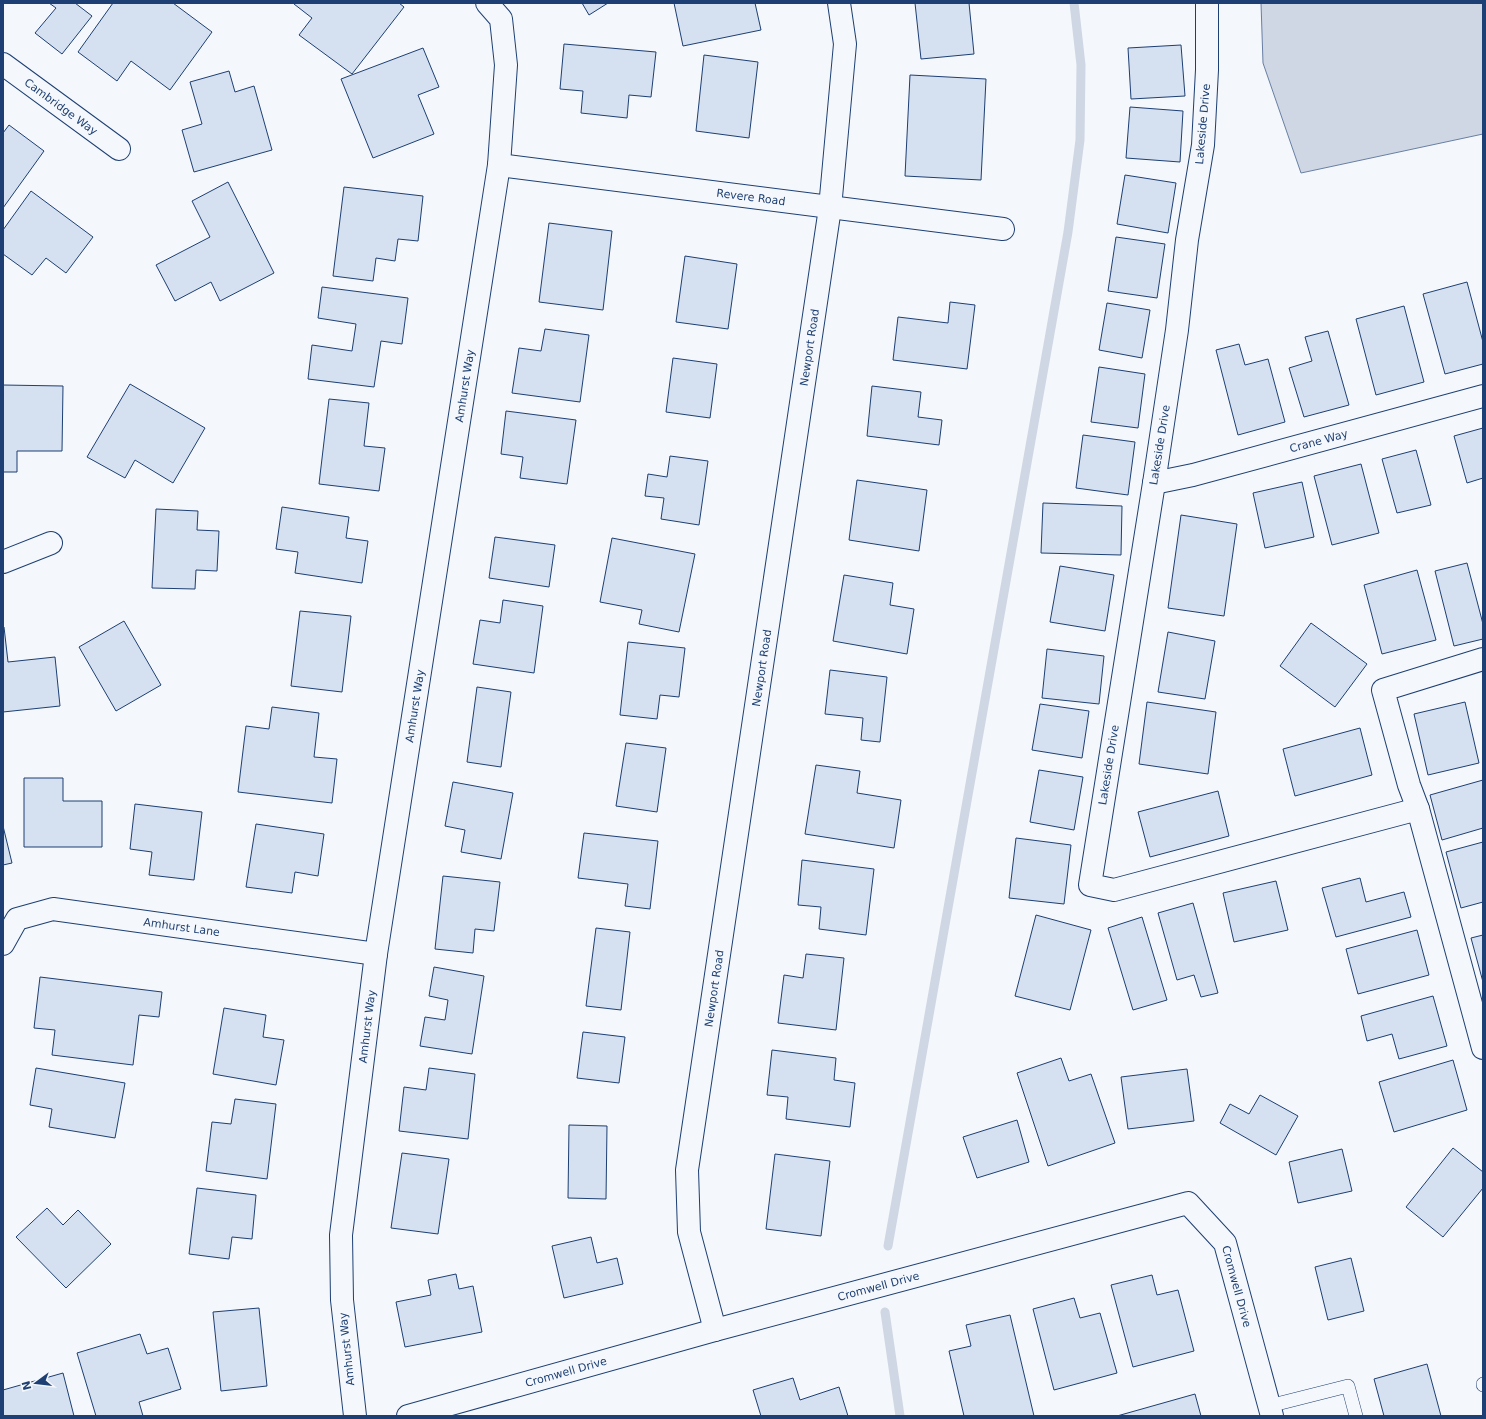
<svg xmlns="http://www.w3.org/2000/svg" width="1486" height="1419" font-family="'DejaVu Sans',sans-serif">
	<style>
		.water { fill: #cfd7e4; stroke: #687fa3 }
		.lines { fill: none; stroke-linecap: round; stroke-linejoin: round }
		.stream { stroke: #cfd7e4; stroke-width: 9 }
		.building { fill: #d5e0f0; stroke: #1d3f73 }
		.service-casing { stroke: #1d3f73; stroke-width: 14 }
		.minor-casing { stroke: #1d3f73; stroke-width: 24 }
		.service { stroke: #f4f7fb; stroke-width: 13 }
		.minor { stroke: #f4f7fb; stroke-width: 22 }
		.labels { text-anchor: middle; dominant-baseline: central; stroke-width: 3; stroke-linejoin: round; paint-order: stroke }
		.street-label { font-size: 11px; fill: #1d3f73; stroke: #f4f7fb }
	</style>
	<rect width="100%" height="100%" fill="#f4f7fb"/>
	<path class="water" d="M1261 3H1483V134L1301 173 1263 63Z"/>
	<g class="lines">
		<path class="stream" d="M888 1246 1068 232 1080 140 1081 65 1074 3
			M885 1312 900 1416"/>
	</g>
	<path class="building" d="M49 3H75L92 16 62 54 35 33 56 8Z
		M113 3H173L212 32 170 90 131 61 117 81 78 52Z
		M295 3H399L404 7 352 74 299 35 312 18 294 4Z
		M582 3H608L589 15Z
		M674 3H755L761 30 683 46Z
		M915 3H969L974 54 921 59Z
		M564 44 656 52 651 97 629 95 627 118 581 113 583 91 560 89Z
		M1181 45 1185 96 1131 99 1128 48Z
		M423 48 439 87 418 95 434 134 373 158 341 79Z
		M704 55 758 62 749 138 696 131Z
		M229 71 235 92 254 86 272 150 194 172 182 130 202 124 190 82Z
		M910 75 986 79 981 180 905 176Z
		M1130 107 1183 111 1180 162 1126 158Z
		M9 125 44 151 3 208V133Z
		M1125 175 1176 183 1168 233 1117 224Z
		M228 182 274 273 220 301 211 282 175 301 156 265 210 237 192 201Z
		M344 187 423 196 418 241 398 239 395 261 376 258 373 281 333 276Z
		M31 191 93 237 66 273 46 258 32 275 3 254V230Z
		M549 223 612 231 603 310 539 302Z
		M1116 237 1165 244 1157 298 1108 291Z
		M685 256 737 264 728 329 676 322Z
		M1467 282 1483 342V364L1445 374 1423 294Z
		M322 287 408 298 402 344 381 341 374 387 308 379 312 345 352 351 356 324 318 318Z
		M950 302 975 305 967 369 893 360 898 317 948 323Z
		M1107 303 1150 310 1142 358 1099 350Z
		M1404 306 1424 382 1376 395 1356 319Z
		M545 329 589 335 580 402 512 393 519 348 541 351Z
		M1328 331 1349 405 1304 417 1289 368 1312 361 1305 337Z
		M1239 344 1245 365 1268 359 1285 422 1238 435 1216 350Z
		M673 358 717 364 710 418 666 412Z
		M1099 367 1145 374 1138 428 1091 422Z
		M130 384 205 428 173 483 135 460 125 478 87 457Z
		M3 385 63 386 62 451H17V472H3Z
		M872 386 921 392 918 417 942 420 939 445 867 436Z
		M329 399 369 403 364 446 385 448 379 491 319 484Z
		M506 411 576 420 567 484 520 478 523 457 501 454Z
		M1483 428V478L1467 483 1454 436Z
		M1083 435 1135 442 1128 495 1076 488Z
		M1416 450 1431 505 1397 513 1382 459Z
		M670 456 708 461 699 525 661 519 664 498 645 496 648 474 667 477Z
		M1361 464 1379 533 1332 545 1314 476Z
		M857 480 927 490 919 551 849 540Z
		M1302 482 1314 537 1265 548 1253 493Z
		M1043 503 1122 506 1121 555 1041 553Z
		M282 507 349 517 346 538 368 541 362 583 295 573 298 552 276 549Z
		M156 509 198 511 197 530 219 531 217 571 196 570 195 589 152 588Z
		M1181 515 1237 524 1224 616 1168 608Z
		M495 537 555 545 549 587 489 578Z
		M612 538 695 554 679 632 639 624 642 610 600 602Z
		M1467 563 1483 624V639L1454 646 1435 571Z
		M1060 566 1114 575 1105 631 1050 622Z
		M1417 570 1436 640 1382 654 1364 585Z
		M844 575 893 583 890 605 914 609 907 654 833 641Z
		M503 600 543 606 534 673 473 664 480 620 500 623Z
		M300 611 351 616 342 692 291 686Z
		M124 621 161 685 116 711 79 647Z
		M1311 623 1367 664 1335 707 1280 666Z
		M3 627H4L8 662 55 657 60 706 3 712Z
		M1168 632 1215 641 1205 699 1158 692Z
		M628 642 685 648 679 697 660 695 657 719 620 715Z
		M1047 649 1104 656 1099 704 1042 698Z
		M830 670 887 677 880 742 861 740 863 718 825 714Z
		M477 687 511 692 501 767 467 762Z
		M1147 702 1216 712 1208 774 1139 764Z
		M1465 702 1479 763 1428 775 1414 714Z
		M1040 704 1089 711 1082 758 1032 750Z
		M272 707 319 713 314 757 337 759 332 803 238 792 246 726 269 729Z
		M1360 728 1372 775 1295 796 1283 749Z
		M626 743 666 748 657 812 616 806Z
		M816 765 860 771 857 793 901 800 894 848 805 834Z
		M1039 770 1083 777 1074 830 1030 822Z
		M24 778H63V801H102V847H24Z
		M1483 780V828L1442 840 1430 795Z
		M453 782 513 793 501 859 461 852 465 830 445 826Z
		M1218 791 1229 836 1150 857 1138 812Z
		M135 804 202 812 194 880 149 875 152 852 130 849Z
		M256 824 324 834 318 876 295 872 292 893 246 887Z
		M3 826 12 863 3 865Z
		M584 833 658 841 650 909 625 906 628 884 578 878Z
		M1016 838 1071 845 1064 904 1009 898Z
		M1483 842V902L1461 908 1446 852Z
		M802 860 874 869 866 935 819 929 821 907 798 905Z
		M443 876 500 882 494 931 475 929 473 953 435 949Z
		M1360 878 1366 902 1404 892 1411 917 1336 937 1322 888Z
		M1276 881 1288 930 1234 942 1223 893Z
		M1193 903 1218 993 1201 997 1194 975 1177 980 1158 913Z
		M1036 915 1091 930 1070 1010 1015 996Z
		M1142 917 1167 1000 1133 1010 1108 928Z
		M596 928 630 932 621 1010 586 1006Z
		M1417 930 1429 975 1358 994 1346 949Z
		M1483 935V982L1471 938Z
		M806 954 844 958 836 1030 778 1023 784 975 803 978Z
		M434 967 484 976 472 1054 420 1046 425 1017 445 1020 448 1000 429 996Z
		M40 977 162 992 159 1017 139 1015 133 1065 52 1055 55 1030 34 1028Z
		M1433 996 1447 1046 1399 1059 1392 1034 1367 1041 1361 1016Z
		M224 1008 266 1015 263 1037 284 1040 276 1085 213 1074Z
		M583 1032 625 1037 619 1083 577 1078Z
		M772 1050 836 1058 834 1080 855 1083 850 1127 786 1119 788 1097 767 1095Z
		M1061 1058 1069 1081 1091 1074 1115 1143 1048 1166 1017 1073Z
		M1453 1060 1467 1110 1394 1132 1379 1082Z
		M36 1068 125 1083 115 1138 49 1127 52 1109 30 1105Z
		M429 1068 475 1074 468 1139 399 1131 404 1087 426 1090Z
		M1187 1069 1194 1121 1128 1129 1121 1077Z
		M1260 1095 1298 1116 1276 1155 1220 1123 1230 1104 1249 1114Z
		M235 1099 276 1104 267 1179 206 1171 212 1122 231 1124Z
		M1017 1120 1029 1162 977 1178 963 1137Z
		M569 1125 607 1126 606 1199 568 1198Z
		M1453 1148 1483 1172V1188L1443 1237 1406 1207Z
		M1342 1149 1352 1191 1298 1203 1289 1162Z
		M402 1153 449 1159 438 1234 391 1228Z
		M775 1154 830 1161 821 1236 766 1229Z
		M197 1188 256 1195 252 1239 232 1237 229 1259 189 1254Z
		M47 1208 63 1225 78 1210 111 1244 66 1288 16 1237Z
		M591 1237 597 1263 617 1258 623 1284 564 1298 552 1246Z
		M1351 1258 1364 1311 1328 1320 1315 1267Z
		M456 1274 459 1289 473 1286 482 1332 405 1347 396 1302 431 1295 428 1280Z
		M1152 1275 1157 1295 1178 1290 1194 1351 1133 1367 1111 1285Z
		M1074 1298 1080 1318 1100 1313 1117 1373 1054 1390 1033 1309Z
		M259 1308 267 1386 221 1391 213 1312Z
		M1010 1315 1034 1416H964L949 1351 971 1346 966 1325Z
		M140 1334 147 1354 168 1348 181 1389 139 1402 143 1416H96L77 1353Z
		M1427 1364 1441 1416H1384L1374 1379Z
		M63 1373 74 1416H3V1390Z
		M793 1378 800 1400 839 1387 848 1416H761L753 1390Z
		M1195 1394 1201 1416H1117Z"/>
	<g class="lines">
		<g class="service-casing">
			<path id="service" d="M1483 1384V1385
				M1269 1406 1348 1386 1356 1416"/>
		</g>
		<g class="minor-casing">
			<g id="minor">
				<path d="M1207 3V70L1203 145 1187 240 1177 330 1154 483 1090 885 1114 890 1418 809"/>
				<path id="s1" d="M3 64 119 149"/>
				<path id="s2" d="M499 165 1003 229"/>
				<path id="s3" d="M1154 483 1193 475 1483 396"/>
				<path d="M3 562 51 543"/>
				<path d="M1483 659 1383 690 1409 785 1418 809 1483 1048"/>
				<path id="s4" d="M3 944 17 919 53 909 376 954"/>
				<path id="s5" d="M715 1330 689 1232 687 1170 830 208 845 44 839 3"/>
				<path id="s6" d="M355 1416 342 1300 341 1235 376 954 499 165 506 65 501 19 487 3"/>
				<path id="s7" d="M408 1416 715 1330 1188 1203 1225 1243 1272 1416"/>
			</g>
		</g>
		<use href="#service" class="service"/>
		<use href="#minor" class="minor"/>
	</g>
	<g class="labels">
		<g class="street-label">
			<text stroke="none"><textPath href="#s1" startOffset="72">Cambridge Way</textPath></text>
			<text transform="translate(1203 124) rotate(-85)">Lakeside Drive</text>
			<text stroke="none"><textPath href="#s2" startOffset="254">Revere Road</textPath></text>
			<text stroke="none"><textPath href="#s5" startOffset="995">Newport Road</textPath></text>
			<text stroke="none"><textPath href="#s6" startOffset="1040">Amhurst Way</textPath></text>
			<text stroke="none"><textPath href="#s3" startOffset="170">Crane Way</textPath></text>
			<text transform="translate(1160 445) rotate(-81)">Lakeside Drive</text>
			<text stroke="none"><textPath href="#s5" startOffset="671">Newport Road</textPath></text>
			<text stroke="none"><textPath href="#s6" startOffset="716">Amhurst Way</textPath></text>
			<text transform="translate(1109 765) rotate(-81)">Lakeside Drive</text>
			<text stroke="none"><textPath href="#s4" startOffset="196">Amhurst Lane</textPath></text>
			<text stroke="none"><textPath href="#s5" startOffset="347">Newport Road</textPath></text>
			<text stroke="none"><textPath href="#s6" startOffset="392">Amhurst Way</textPath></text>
			<text stroke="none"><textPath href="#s7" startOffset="488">Cromwell Drive</textPath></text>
			<text stroke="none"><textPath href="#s7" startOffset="908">Cromwell Drive</textPath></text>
			<text transform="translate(347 1349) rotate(-96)">Amhurst Way</text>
			<text stroke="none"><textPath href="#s7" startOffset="164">Cromwell Drive</textPath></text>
		</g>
	</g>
	<rect width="1486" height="1419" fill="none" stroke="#1d3f73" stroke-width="8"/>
	<g transform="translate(36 1383) rotate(255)" stroke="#f4f7fb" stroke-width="3" paint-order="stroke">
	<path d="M0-3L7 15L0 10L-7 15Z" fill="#1d3f73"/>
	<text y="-6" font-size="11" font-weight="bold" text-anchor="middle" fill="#1d3f73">N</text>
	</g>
</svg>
